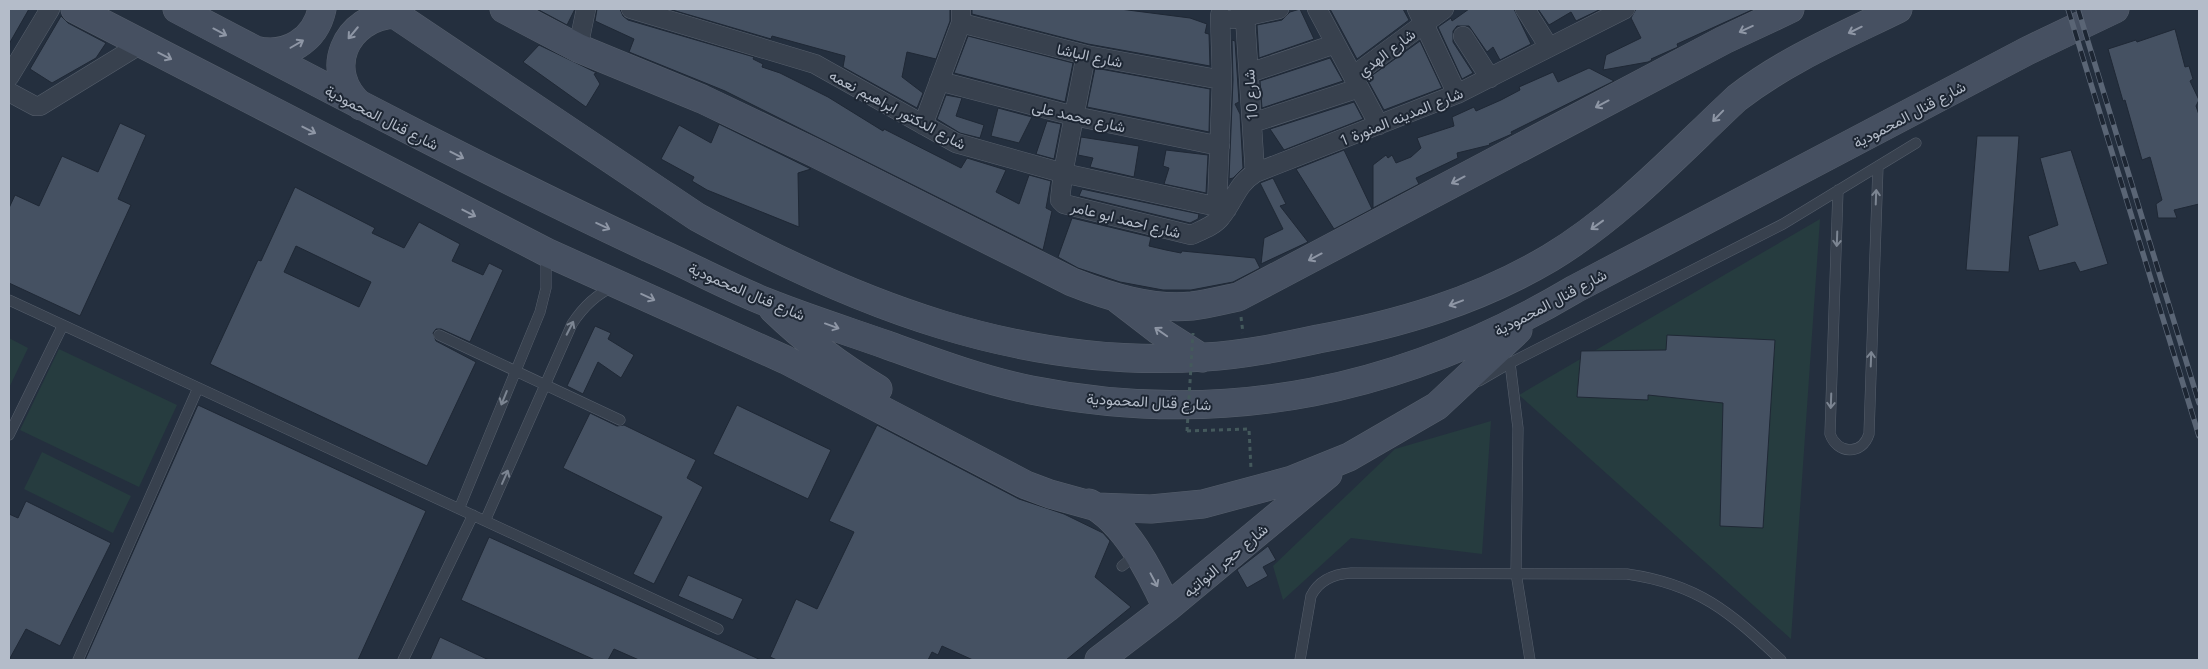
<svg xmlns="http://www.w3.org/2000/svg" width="2208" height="669" font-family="'Open Sans',Vazirmatn,sans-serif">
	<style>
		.green { fill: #263c3f }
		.building { fill: #455162; stroke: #1f2835; fill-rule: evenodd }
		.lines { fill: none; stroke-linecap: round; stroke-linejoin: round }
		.lane-casing { stroke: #565f6c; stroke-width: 11 }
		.street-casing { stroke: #565f6c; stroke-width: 20 }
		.secondary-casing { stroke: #565f6c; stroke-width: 29 }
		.path { stroke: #44595c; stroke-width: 3; stroke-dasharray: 4 4; stroke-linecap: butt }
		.lane { stroke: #38414e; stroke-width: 10 }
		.street { stroke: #38414e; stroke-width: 19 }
		.secondary { stroke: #465061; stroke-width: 28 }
		.rail-casing { stroke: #5a6575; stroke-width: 5.5 }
		.rail { stroke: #1d2633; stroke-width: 4; stroke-dasharray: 11; stroke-linecap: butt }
		.path-bridge { stroke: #44595c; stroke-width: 3; stroke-dasharray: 4 4; stroke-linecap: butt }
		.oneway { stroke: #8e96a5 }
		.oneway2 { stroke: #7c8592 }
		.labels { text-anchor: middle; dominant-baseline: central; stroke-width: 4; stroke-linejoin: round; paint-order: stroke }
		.street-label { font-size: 15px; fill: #b4bcc9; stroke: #1d2633 }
	</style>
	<rect width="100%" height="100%" fill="#242f3e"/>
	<path class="green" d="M1820 219 1791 639 1519 395Z
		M9 338 28 348 9 388Z
		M59 349 177 405 139 487 20 430Z
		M1491 421 1482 554 1351 538 1283 600 1273 566 1395 449Z
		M42 452 131 496 113 533 24 489Z"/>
	<path class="building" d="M9 9H29L9 44Z
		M537 9H575L567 25Z
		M597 9H620L623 16 628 20 754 57 753 59 763 64 762 67 780 73 828 97 883 131 884 129 961 168 967 158 1006 170 996 192 1019 204 1029 175 1051 181 1046 208 1052 211 1043 250 725 91 629 52 634 39 595 21Z
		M669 9H950V21L936 59 907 52 902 77 923 93 917 108 843 67 845 56 772 36 771 39Z
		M972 9H1120L1190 18 1207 24 1205 33 1209 34 1210 66 1088 44 972 14Z
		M1300 9 1314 39 1259 58 1257 25 1282 20 1290 12Z
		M1330 9H1403L1409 20 1357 59Z
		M1469 9H1514L1531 44 1500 60 1493 47 1487 52 1469 26H1457L1453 31V42L1473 73 1462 79 1438 27 1451 18 1452 21Z
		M1538 9H1601L1576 21 1571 12 1549 25Z
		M1636 9H1754L1677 44 1678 47 1651 59 1652 60 1648 62 1603 70 1606 55 1641 38 1631 18Z
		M61 16 68 23 106 43 96 58 52 83 30 69Z
		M2175 29 2185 67 2189 66 2193 79 2190 81 2199 100 2196 106 2199 115V204L2174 210 2177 218H2158L2156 204 2162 200 2150 157 2142 160 2125 100 2123 101 2108 49 2136 40 2137 42Z
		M968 36 1073 63 1065 102 954 73Z
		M1232 40 1235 41 1239 102 1235 104 1240 114 1243 168 1233 178 1229 179 1233 80Z
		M1420 41 1442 88 1384 110 1367 79Z
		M539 45 597 73 594 74 600 84 586 107 523 62Z
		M1330 58 1343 81 1262 108 1260 81Z
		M1095 68 1210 89 1209 132 1087 107Z
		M1589 68 1614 81 1511 132 1512 134 1489 144 1490 145 1457 153 1458 158 1416 178 1419 184 1373 208V165L1386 155 1388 158 1392 155 1396 163 1411 157 1421 148 1417 138 1454 126 1452 117 1474 107 1476 111 1501 100 1520 90 1519 87 1553 72 1558 82Z
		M946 95 962 98 956 116 984 125 980 138 960 133 937 119Z
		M1354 102 1363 119 1284 150 1270 129Z
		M998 108 1032 117 1019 143 991 136Z
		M1047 121 1061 124 1054 159 1036 154Z
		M120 123 146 135 118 199 131 205 80 316 9 283V208L15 195 39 206 62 156 98 172Z
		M719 124 811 169 798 173 799 227 707 190 692 181 694 177 661 159 679 125 711 143Z
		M1977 136H2019L2009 272 1966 270Z
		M1081 137 1139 146 1134 177 1090 167 1093 158 1078 155Z
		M1166 150 1208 155 1206 193 1164 184 1169 168 1163 166Z
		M1344 150 1372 209 1334 229 1296 169Z
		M2071 150 2108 264 2080 272 2075 262 2039 271 2028 236 2058 225 2040 158Z
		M1273 178 1286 204 1280 206 1308 242 1261 264 1264 238 1283 229 1260 183Z
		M295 187 375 228 372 233 404 248 419 222 460 244 452 261 483 275 489 263 503 270 470 342 441 329H436L433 333 436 341 476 362 427 466 210 364 258 260 261 261ZM296 246 371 282 359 307 284 272Z
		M1082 189 1199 214 1198 219 1190 223 1079 196Z
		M1072 218 1151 237 1149 246 1166 250 1181 253 1182 251 1255 258 1260 268 1233 282 1191 290H1163L1120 282 1078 268 1058 257Z
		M595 326 611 333 608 339 634 355 621 378 598 362 583 394 567 386Z
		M1667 335 1775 340 1763 528 1720 526 1723 403 1648 395V400L1577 397 1581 351 1666 350Z
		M198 405 426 511 358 660H85Z
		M737 405 831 450 808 499 713 454Z
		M590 413 617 426 624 425 696 460 687 478 703 487 654 584 633 574 662 517 563 468Z
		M877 425 1019 499 1064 514 1103 533 1110 541 1095 577 1131 607 1066 660H973L942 646 938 655 932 652 928 660H777L770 657 796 599 817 609 854 532 829 521Z
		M26 501 111 543 60 646 26 629 9 660V514L18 518Z
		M489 537 674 621 761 660H639L614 649 608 660H595L461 600Z
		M1268 546 1276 560 1263 567 1268 576 1247 588 1237 570Z
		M688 575 743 599 733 620 678 596Z
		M440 637 489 660H430Z"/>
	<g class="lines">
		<g class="lane-casing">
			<path id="lane" d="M1838 190 1830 434C1837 454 1862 456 1869 434L1878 166
				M9 300 718 629
				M439 335 620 420
				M1510 363 1518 428 1516 573 1530 660
				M1479 381 1510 363 1783 224 1916 143
				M9 435 63 325
				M459 509 540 312 546 288V256
				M485 521 572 324C583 307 596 294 615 286
				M1122 566 1137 554
				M78 660 198 388
				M403 660 473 515
				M1300 660 1311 596C1319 580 1334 574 1351 573L1627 574C1698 584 1730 612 1781 660"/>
		</g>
		<g class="street-casing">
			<path id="street" d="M631 9 815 64 956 143 1063 173 1227 209
				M1317 9 1379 125
				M1417 9 1457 94
				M1525 9 1549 47
				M1245 17 1255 173
				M1234 19 1279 9
				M961 23 1086 55 1222 80
				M1463 36 1490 78
				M578 48 586 9
				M1086 55 1063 173 1060 200 1064 204 1191 235C1202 230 1214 226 1221 217 1235 200 1236 185 1255 173L1457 94 1625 9
				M1249 73 1335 44
				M1353 76 1444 9
				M9 77 50 9
				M939 81 1074 116 1220 146
				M9 92 35 106H40L141 44
				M1252 123 1359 88
				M923 125 961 23V9
				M1217 207 1222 80 1220 15"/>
		</g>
		<g class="secondary-casing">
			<path id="secondary" d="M75 9 546 252 786 360 1026 485 1050 494 1097 507 1151 509 1203 504 1292 480 1349 457 1437 406 1518 330
				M177 9C333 91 489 173 649 248 688 265 726 286 766 302 806 318 847 331 887 345 934 362 982 380 1031 390 1227 429 1405 390 1575 289L2027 51 2115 9
				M387 9 697 217C855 304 1021 370 1205 357 1243 355 1281 347 1318 339 1400 324 1477 301 1550 258 1621 215 1677 154 1737 98 1786 60 1843 36 1898 9
				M504 9 578 48 702 99 813 152 1072 282C1110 297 1151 310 1192 306 1208 304 1223 300 1238 297L1724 40 1790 9
				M255 50C286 58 315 41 322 9
				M361 106C321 72 345 16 396 14
				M1119 300 1158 330 1202 358
				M773 309C805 340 839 366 878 389
				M1089 503C1125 521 1151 573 1167 608
				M1099 660 1167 608 1328 474"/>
		</g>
		<path class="path" d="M1241 317 1243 333
			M1187 431 1249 429 1251 469"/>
		<use href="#lane" class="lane"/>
		<use href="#street" class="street"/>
		<use href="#secondary" class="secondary"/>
		<g class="rail-casing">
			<path id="rail" d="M2068 9 2199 436
				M2078 9 2199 403"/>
		</g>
		<use href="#rail" class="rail"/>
		<path class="path-bridge" d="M1187 431 1193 333"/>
	</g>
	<defs><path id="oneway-shaft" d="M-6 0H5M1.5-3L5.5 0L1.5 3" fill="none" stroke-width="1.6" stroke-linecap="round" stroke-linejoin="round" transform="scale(1.25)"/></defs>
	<g class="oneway">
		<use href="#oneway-shaft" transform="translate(1746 29) rotate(155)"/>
		<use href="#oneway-shaft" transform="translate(1855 30) rotate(154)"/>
		<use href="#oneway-shaft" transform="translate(220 32) rotate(28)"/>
		<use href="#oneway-shaft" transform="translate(353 33) rotate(130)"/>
		<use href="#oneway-shaft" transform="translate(297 44) rotate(-30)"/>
		<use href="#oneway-shaft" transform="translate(165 56) rotate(27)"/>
		<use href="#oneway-shaft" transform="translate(1602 104) rotate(152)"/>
		<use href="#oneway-shaft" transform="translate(1718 116) rotate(134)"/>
		<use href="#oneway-shaft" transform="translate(309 130) rotate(27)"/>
		<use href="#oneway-shaft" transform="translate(457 155) rotate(27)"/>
		<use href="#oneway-shaft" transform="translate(1458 180) rotate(152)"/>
		<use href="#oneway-shaft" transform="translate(469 213) rotate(27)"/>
		<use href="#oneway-shaft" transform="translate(1597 225) rotate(144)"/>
		<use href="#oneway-shaft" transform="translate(603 226) rotate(25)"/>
		<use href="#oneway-shaft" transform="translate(1315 257) rotate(152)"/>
		<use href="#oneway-shaft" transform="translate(648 297) rotate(25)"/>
		<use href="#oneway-shaft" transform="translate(1456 303) rotate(159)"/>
		<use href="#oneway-shaft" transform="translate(832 326) rotate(20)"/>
		<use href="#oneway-shaft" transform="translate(1161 332) rotate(-145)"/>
		<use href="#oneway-shaft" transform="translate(1154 580) rotate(62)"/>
	</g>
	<g class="oneway2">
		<use href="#oneway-shaft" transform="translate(1876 197) rotate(-88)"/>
		<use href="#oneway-shaft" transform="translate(1837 239) rotate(92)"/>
		<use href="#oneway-shaft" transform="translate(570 328) rotate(-63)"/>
		<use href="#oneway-shaft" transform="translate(1871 359) rotate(-88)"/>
		<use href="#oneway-shaft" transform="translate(504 398) rotate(112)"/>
		<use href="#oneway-shaft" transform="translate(1831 401) rotate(92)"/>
		<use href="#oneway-shaft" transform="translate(505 477) rotate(-66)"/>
	</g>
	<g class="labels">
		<g class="street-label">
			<text transform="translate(1386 52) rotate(-37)">شارع الهدي</text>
			<text transform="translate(1090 55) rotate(12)">شارع الباشا</text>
			<text transform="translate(1250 95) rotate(-94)">شارع 10</text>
			<text transform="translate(898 109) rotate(28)">شارع الدكتور ابراهيم نعمه</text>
			<text transform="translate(1909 114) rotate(-28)">شارع قنال المحمودية</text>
			<text transform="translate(1079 116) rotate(13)">شارع محمد على</text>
			<text transform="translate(1401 116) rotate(-22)">شارع المدينه المنورة 1</text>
			<text transform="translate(382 117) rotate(27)">شارع قنال المحمودية</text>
			<text transform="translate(1126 219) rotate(14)">شارع احمد ابو عامر</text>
			<text transform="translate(747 291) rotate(23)">شارع قنال المحمودية</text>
			<text transform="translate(1550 302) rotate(-28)">شارع قنال المحمودية</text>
			<text transform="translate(1149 401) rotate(3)">شارع قنال المحمودية</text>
			<text transform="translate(1225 560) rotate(-40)">شارع حجر النواتيه</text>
		</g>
	</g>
	<rect width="2208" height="669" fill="none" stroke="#b4bcc9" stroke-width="20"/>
</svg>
